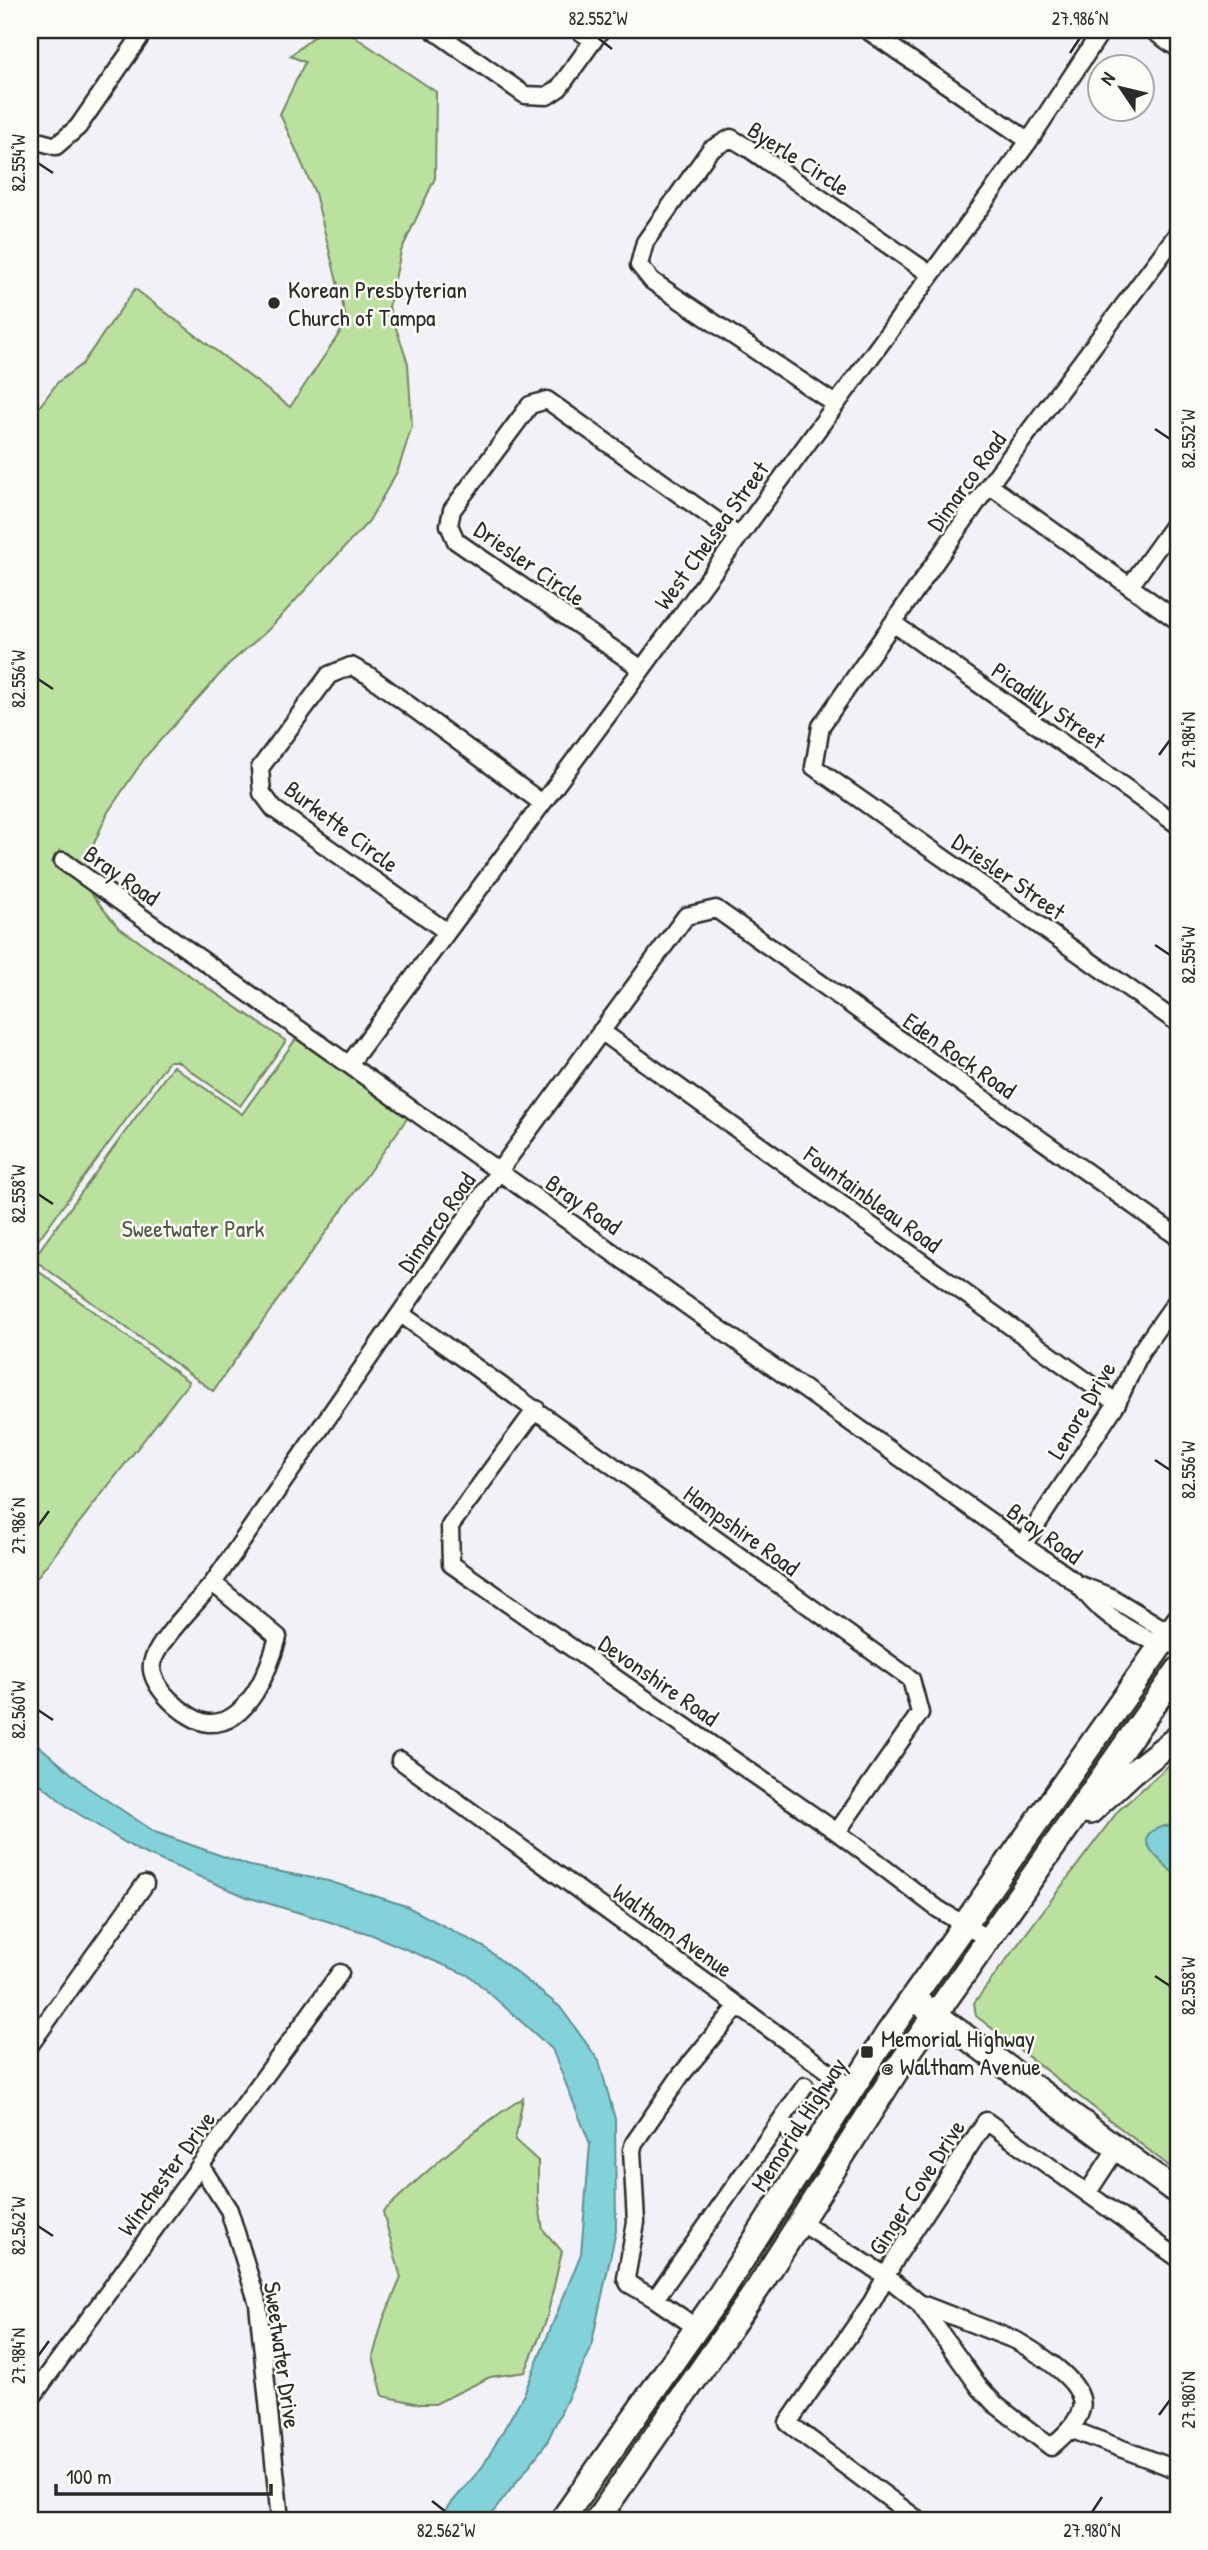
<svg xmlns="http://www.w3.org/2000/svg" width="1208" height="2550" font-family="'Patrick Hand',sans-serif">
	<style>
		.green { fill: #bae29e; stroke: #728664; stroke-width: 2 }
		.water { fill: #82d3d9; stroke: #5f9093; stroke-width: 2 }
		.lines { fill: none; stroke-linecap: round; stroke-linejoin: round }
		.street-casing { stroke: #2b2b2b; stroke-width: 21 }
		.secondary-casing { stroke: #2b2b2b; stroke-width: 28 }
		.street { stroke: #fdfcf7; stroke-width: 16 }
		.secondary { stroke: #fdfcf7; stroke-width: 23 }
		.ticks { fill: none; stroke: #2b2b2b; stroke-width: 2.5 }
		.poi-dot { fill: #2b2b2b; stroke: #fdfcf7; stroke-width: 2.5 }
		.labels { text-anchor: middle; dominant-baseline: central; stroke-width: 5; stroke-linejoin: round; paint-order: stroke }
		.street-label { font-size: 24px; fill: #2b2b2b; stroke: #fdfcf7 }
		.poi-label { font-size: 24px; fill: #2b2b2b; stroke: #fdfcf7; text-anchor: start }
		.park-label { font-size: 24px; fill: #4f5948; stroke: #fdfcf7 }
		.neatline { fill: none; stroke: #2b2b2b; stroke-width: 2.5 }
		.ticks-label { font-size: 18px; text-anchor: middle; fill: #2b2b2b }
	</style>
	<rect width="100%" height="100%" fill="#f2f1f7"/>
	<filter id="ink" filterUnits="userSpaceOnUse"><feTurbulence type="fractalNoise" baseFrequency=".0143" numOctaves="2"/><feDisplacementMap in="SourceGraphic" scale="14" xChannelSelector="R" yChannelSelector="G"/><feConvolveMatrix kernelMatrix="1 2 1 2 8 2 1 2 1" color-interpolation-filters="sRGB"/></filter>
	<g filter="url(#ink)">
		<path class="green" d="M322 30H345L436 92 435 178 401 251 389 307 408 364 412 426 398 470 369 521 268 630 230 663 146 756 108 812 84 866 60 850 52 862 84 885 118 927 286 1041 240 1106 177 1061H169L30 1251V419L58 382 82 364 135 289 290 407 347 322 315 193 280 114 305 62 290 56Z
			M296 1039 408 1117 213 1391 33 1259 173 1066 242 1114Z
			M30 1265 189 1382 30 1586Z
			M1178 1757V2173L976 2016 974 2003 1118 1811Z
			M523 2098 515 2140 538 2161V2199L543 2230 562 2251 546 2321 525 2372 490 2377 435 2404H419L383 2396 373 2356 383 2320 401 2278 383 2212C430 2168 469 2132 523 2098Z"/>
		<path class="water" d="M30 1738 87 1787 155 1832 250 1866 328 1881 406 1906 484 1947 560 2007 599 2061 615 2119 616 2231 590 2351 546 2444 487 2520H437L483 2466 524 2394 581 2254 590 2144 552 2049 470 1976 370 1934 247 1897 139 1851 69 1808 30 1775Z
			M1171 1825 1178 1827V1878C1165 1863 1119 1833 1171 1825Z"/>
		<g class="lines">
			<g class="street-casing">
				<path id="street" d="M433 30 525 95 547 96 559 88 601 30
					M578 30 593 40
					M867 30 1029 141
					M30 139 56 146 78 127 145 30
					M1178 233 989 485 821 726 814 767 1178 1023
					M835 404 652 281 639 265 645 242 710 150 731 138 748 148 930 274
					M989 485 1178 621
					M1130 586 1178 519
					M893 623 1178 825
					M642 669 456 541 449 525 452 510 530 405 547 400 738 536
					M63 861 1023 1545C1041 1558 1061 1570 1077 1584 1085 1591 1091 1601 1100 1608 1120 1625 1151 1646 1178 1645
					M447 932 274 809 262 793 260 768 329 675 351 666 368 675 542 803
					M601 1031 1117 1403
					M350 1063 642 669 1029 141 1102 30
					M401 1314 911 1679 920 1713 837 1832
					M536 1409 450 1526 451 1564 837 1832 938 1909 988 1939
					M1023 1545 1117 1403 1141 1351 1178 1299
					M213 1583 499 1171 686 916 716 909 1178 1237
					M213 1583 278 1637C270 1667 248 1726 208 1723 187 1721 144 1683 153 1660 162 1636 196 1604 213 1583Z
					M1080 1585 1111 1597 1170 1633
					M400 1760 851 2088
					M30 2045 145 1884
					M782 2119 794 2140 811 2151
					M200 2165 229 2210 258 2304 280 2520
					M1088 2192 1117 2148
					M800 2222 886 2276 919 2303 980 2388 995 2404 1051 2447C1062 2437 1077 2425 1081 2409 1088 2383 1036 2352 1017 2341L919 2303
					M655 2299 629 2284 626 2278 636 2222 632 2150 634 2143 681 2075 738 2006
					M697 2328 655 2299 805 2086
					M30 2400 340 1973
					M1070 2429 1178 2470
					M918 2520 788 2423 872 2302 897 2256 986 2121 1178 2258"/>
			</g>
			<g class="secondary-casing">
				<path id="secondary" d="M1158 30 1178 44
					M1090 1812 1132 1773 1178 1737
					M924 2006 1178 2193
					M562 2520 719 2296 888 2033 1178 1621
					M597 2520 758 2288 904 2059 1178 1670"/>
			</g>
			<use href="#street" class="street"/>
			<use href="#secondary" class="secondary"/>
		</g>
	</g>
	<path class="ticks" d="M598 38 612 49M1070 53 1080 38M38 163 53 173M1155 429 1170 439M38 679 53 689M1159 755 1170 740M1155 945 1170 955M38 1194 53 1204M1155 1460 1170 1470M38 1526 49 1511M38 1710 53 1720M1155 1976 1170 1986M38 2226 53 2236M38 2356 49 2341M1159 2415 1170 2400M432 2501 446 2512M1092 2512 1102 2497"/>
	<g class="poi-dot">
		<circle cx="274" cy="303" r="7"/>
		<rect x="860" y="2045" width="14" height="14" rx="3.5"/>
	</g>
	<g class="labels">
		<g class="street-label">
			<text transform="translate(799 158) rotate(33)">Byerle Circle</text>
			<text transform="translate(966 481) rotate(-54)">Dimarco Road</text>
			<text transform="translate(711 535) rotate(-54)">West Chelsea Street</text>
			<text transform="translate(530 563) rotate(35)">Driesler Circle</text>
			<text transform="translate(1049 705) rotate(35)">Picadilly Street</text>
			<text transform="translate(342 826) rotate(37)">Burkette Circle</text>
			<text transform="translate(122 875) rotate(35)">Bray Road</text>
			<text transform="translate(1009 876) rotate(35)">Driesler Street</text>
			<text transform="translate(960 1055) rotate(35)">Eden Rock Road</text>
			<text transform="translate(873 1199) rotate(36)">Fountainbleau Road</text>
			<text transform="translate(584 1204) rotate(35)">Bray Road</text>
			<text transform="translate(436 1222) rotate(-55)">Dimarco Road</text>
			<text transform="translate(1081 1410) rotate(-59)">Lenore Drive</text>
			<text transform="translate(742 1530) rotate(36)">Hampshire Road</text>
			<text transform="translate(1045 1533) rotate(36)">Bray Road</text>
			<text transform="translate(659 1680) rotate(35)">Devonshire Road</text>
			<text transform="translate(673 1930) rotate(36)">Waltham Avenue</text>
			<text transform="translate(798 2124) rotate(-57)">Memorial Highway</text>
			<text transform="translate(166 2173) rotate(-54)">Winchester Drive</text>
			<text transform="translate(916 2187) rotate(-57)">Ginger Cove Drive</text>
			<text transform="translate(283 2355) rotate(82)">Sweetwater Drive</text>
		</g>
		<g class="poi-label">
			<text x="288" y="289">Korean Presbyterian<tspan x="288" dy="28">Church of Tampa</tspan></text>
			<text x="881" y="2038">Memorial Highway<tspan x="881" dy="28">@ Waltham Avenue</tspan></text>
		</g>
		<g class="park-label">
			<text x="193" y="1228">Sweetwater Park</text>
		</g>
	</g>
	<rect width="1208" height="2550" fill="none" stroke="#fdfcf7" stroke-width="77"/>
	<g transform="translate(1121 88) rotate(305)"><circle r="33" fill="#fdfcf7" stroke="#a9a8a5" stroke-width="2"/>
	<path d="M0-5L12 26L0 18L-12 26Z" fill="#2b2b2b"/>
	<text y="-10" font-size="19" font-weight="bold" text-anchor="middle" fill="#2b2b2b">N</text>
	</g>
	<path d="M56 2484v10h215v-10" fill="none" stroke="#2b2b2b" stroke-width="3.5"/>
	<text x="66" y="2484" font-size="21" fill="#2b2b2b" stroke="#fdfcf7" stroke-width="5" paint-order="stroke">100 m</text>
	<rect x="38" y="38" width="1132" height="2474" class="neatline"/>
	<g class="ticks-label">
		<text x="598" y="25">82.552°W</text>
		<text x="1080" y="25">27.986°N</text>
		<text transform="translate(19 163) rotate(-90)" y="6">82.554°W</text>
		<text transform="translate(1189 439) rotate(-90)" y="6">82.552°W</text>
		<text transform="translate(19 679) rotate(-90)" y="6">82.556°W</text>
		<text transform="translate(1189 740) rotate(-90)" y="6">27.984°N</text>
		<text transform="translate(1189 955) rotate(-90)" y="6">82.554°W</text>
		<text transform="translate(19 1194) rotate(-90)" y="6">82.558°W</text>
		<text transform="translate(1189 1470) rotate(-90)" y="6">82.556°W</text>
		<text transform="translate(19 1526) rotate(-90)" y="6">27.986°N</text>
		<text transform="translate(19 1710) rotate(-90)" y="6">82.560°W</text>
		<text transform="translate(1189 1986) rotate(-90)" y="6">82.558°W</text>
		<text transform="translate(19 2226) rotate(-90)" y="6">82.562°W</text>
		<text transform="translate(19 2356) rotate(-90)" y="6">27.984°N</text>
		<text transform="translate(1189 2400) rotate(-90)" y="6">27.980°N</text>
		<text x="446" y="2537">82.562°W</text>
		<text x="1092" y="2537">27.980°N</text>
	</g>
</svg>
